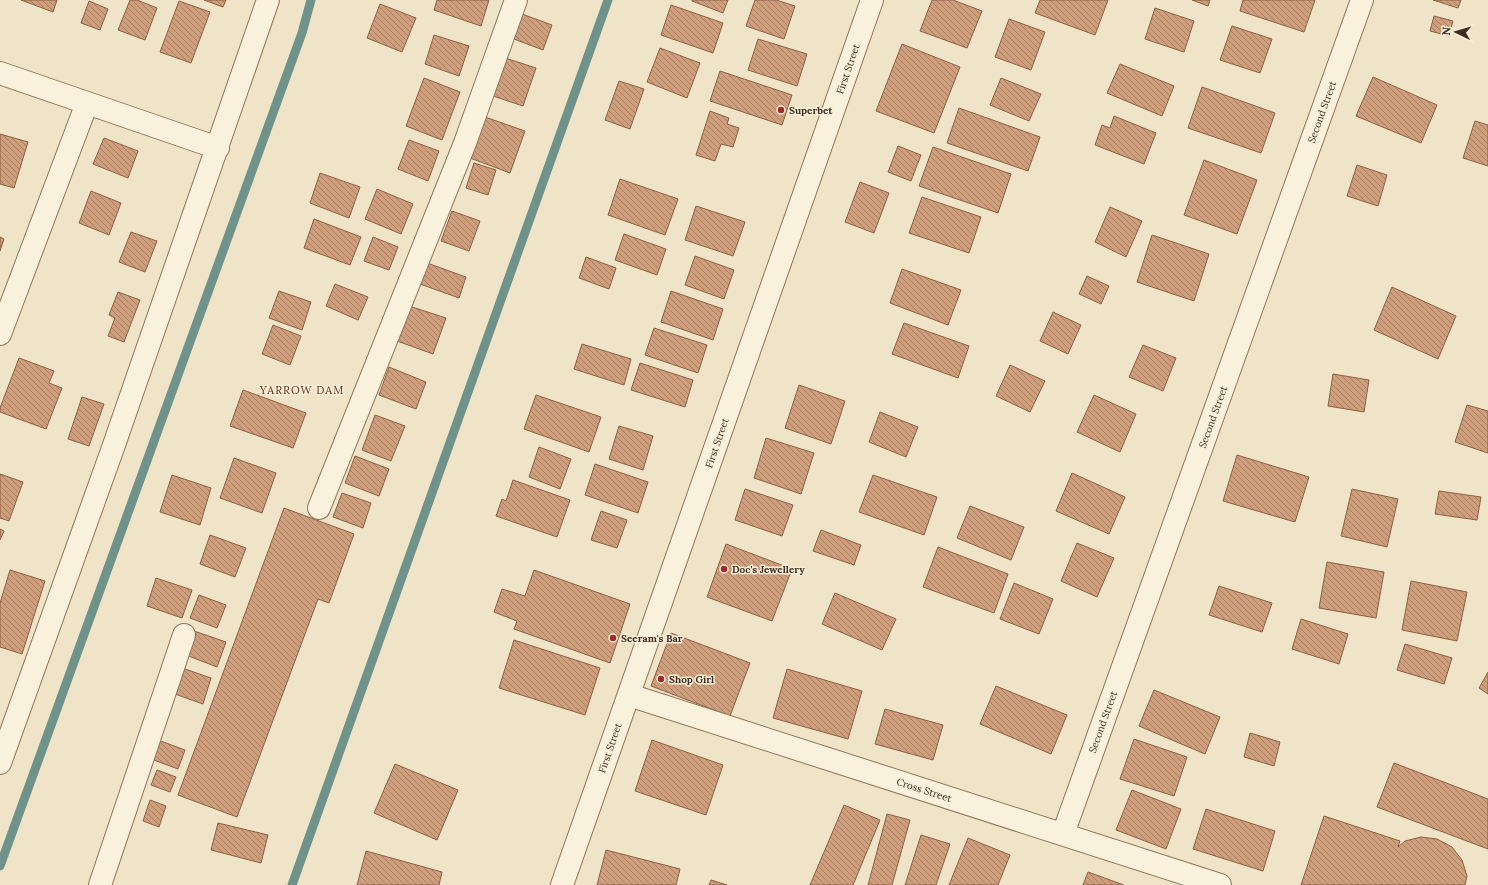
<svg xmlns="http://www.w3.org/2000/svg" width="1488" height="885" font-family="Lora,serif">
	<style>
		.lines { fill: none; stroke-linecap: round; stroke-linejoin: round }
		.stream { stroke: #6f938a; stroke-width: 9 }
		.building { fill: url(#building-back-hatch); stroke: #8d5f41 }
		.minor-casing { stroke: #8d765c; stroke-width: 24 }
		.minor { stroke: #faf1dc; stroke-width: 22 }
		.poi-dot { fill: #9e2a2b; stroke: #f7eed8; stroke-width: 1.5 }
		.labels { text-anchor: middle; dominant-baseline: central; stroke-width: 3; stroke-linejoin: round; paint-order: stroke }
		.street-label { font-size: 10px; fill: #3d2e20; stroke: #f7eed8 }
		.poi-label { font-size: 10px; font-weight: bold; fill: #3d2e20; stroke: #f7eed8; text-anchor: start }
		.neighbourhood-label { font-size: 11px; letter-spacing: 1px; fill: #6b2e1e; stroke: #f7eed8 }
	</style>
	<defs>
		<pattern id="building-back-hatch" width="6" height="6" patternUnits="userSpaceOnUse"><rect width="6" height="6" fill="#cf9f7d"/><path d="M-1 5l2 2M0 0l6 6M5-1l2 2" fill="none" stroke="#a98266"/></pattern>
	</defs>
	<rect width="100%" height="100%" fill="#f0e4c8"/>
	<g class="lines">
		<path class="stream" d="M0 866 302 33 311 0
			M292 885 608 0"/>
	</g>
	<path class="building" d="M21 0H57L53 12Z
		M130 0H137L157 8 145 40 118 30Z
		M204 0H226L223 7Z
		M437 0H489L481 26 434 10Z
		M692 0H728L723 13 692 1Z
		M755 0H776L795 6 784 39 746 26Z
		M932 0H953L982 11 967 48 920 31Z
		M1040 0H1108L1095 35 1035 13Z
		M1192 0H1210L1208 6Z
		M1243 0H1315L1304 32 1240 11Z
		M1433 0H1461L1458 8Z
		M89 1 108 9 100 30 81 23Z
		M179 1 210 12 191 63 160 52Z
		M380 4 416 18 402 52 367 38Z
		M671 5 723 23 713 53 661 35Z
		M1155 8 1194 21 1184 52 1145 39Z
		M522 14 552 25 543 50 514 39Z
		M1434 16 1453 21 1449 36 1430 31Z
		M1009 19 1045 32 1031 70 995 57Z
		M1232 26 1272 39 1260 73 1220 60Z
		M434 35 469 46 459 76 425 64Z
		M758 39 807 54 797 86 748 70Z
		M902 44 960 67 934 133 876 111Z
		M660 48 700 63 687 98 647 82Z
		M502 57 536 68 523 106 490 95Z
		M1120 64 1174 86 1162 116 1107 93Z
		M720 71 792 95 782 125 710 101Z
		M1373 77 1437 105 1421 143 1356 116Z
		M424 78 460 92 442 140 406 126Z
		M1001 78 1041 94 1029 121 990 105Z
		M619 81 644 89 630 129 605 120Z
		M1202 87 1275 113 1261 153 1188 128Z
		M959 108 1040 137 1028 171 947 143Z
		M710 111 729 118 727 124 739 128 733 147 721 144 715 161 696 155Z
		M1114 116 1156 133 1144 164 1095 145 1102 125 1110 128Z
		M485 117 525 131 510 173 470 158Z
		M1475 121 1488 125V166L1463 158Z
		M0 134 28 142 14 188 0 184Z
		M104 138 138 151 128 178 93 164Z
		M409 140 439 151 428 181 398 169Z
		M898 146 921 155 911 181 888 172Z
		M933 147 1011 174 998 213 919 186Z
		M1204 160 1257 180 1237 234 1184 215Z
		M474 163 496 170 488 195 466 188Z
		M1357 165 1387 175 1378 206 1347 196Z
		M320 173 360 187 349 218 310 203Z
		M620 179 678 199 665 235 608 215Z
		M860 182 889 193 874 233 845 222Z
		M377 189 413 204 401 234 365 219Z
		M91 191 121 203 109 235 79 223Z
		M922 197 981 217 969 253 909 233Z
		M696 206 745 222 733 256 685 240Z
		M1110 207 1142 221 1126 257 1095 242Z
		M452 211 480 221 469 251 441 241Z
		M314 219 361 237 350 265 304 248Z
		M131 232 157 241 145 272 119 262Z
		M624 234 666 249 657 275 615 260Z
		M1152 235 1209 254 1194 301 1137 282Z
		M0 237 4 239 0 251Z
		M373 237 398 247 389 270 364 261Z
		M695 256 734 270 724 299 685 285Z
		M586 257 616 268 609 289 579 278Z
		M427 263 466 277 459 298 420 284Z
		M902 269 961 290 948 325 890 303Z
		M1087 276 1109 286 1101 304 1079 294Z
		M335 284 368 297 358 320 326 306Z
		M1392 287 1456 316 1438 359 1374 330Z
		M279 291 311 302 302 330 269 318Z
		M671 291 723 309 713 340 661 322Z
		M118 292 140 300 124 342 108 336 115 318 109 315Z
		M409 306 446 318 433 354 397 341Z
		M1053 312 1081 325 1068 354 1040 341Z
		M904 323 969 346 958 378 892 354Z
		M273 325 301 336 290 365 262 354Z
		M654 328 707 345 698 373 645 355Z
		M582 344 631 359 624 385 574 369Z
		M1143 345 1176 358 1163 391 1129 377Z
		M19 358 54 371 49 383 62 388 46 429 0 412V408Z
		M640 363 693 380 685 407 631 390Z
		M1010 365 1045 381 1030 412 996 396Z
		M389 367 426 382 416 409 379 395Z
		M1333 374 1369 380 1364 412 1328 406Z
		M799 385 845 401 831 444 785 428Z
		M243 390 306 413 293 448 230 426Z
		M536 395 601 417 589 452 524 429Z
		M1094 395 1136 414 1120 452 1077 432Z
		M82 397 104 404 89 446 68 439Z
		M1467 405 1488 411V453L1455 442Z
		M880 412 918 427 906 457 869 442Z
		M375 415 405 426 391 461 362 450Z
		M619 426 653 436 643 470 609 459Z
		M766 438 814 453 801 494 754 478Z
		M539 447 571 459 560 489 529 477Z
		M1237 455 1309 477 1295 522 1223 501Z
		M355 456 389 469 379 496 345 483Z
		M234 458 276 473 262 513 220 498Z
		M595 464 648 482 638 513 585 495Z
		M1072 473 1125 497 1109 534 1056 511Z
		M0 474 23 482 9 521 0 518Z
		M172 475 211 488 200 525 160 512Z
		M873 475 937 497 924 535 859 512Z
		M513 480 570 500 557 537 496 516 502 499 506 501Z
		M745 489 793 505 782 536 735 520Z
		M1352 489 1398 499 1387 547 1341 536Z
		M1439 491 1481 497 1477 520 1435 514Z
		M342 493 371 503 363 528 333 517Z
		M970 506 1024 527 1011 560 957 538Z
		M284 508 354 534 329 603 318 599 237 817 178 795Z
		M601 511 627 520 617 548 591 540Z
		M0 529 4 531 0 540Z
		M821 530 861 545 854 565 813 551Z
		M210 535 246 548 235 577 200 564Z
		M1077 543 1114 558 1097 597 1061 581Z
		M726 544 792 569 772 621 707 597Z
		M938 547 1008 574 994 613 923 587Z
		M1327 562 1384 572 1376 618 1319 608Z
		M10 570 45 581 22 654 0 647V603Z
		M534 570 630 604 610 663 514 629 517 621 494 612 502 589 525 596Z
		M156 578 192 590 182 618 147 606Z
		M1411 581 1467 592 1457 641 1402 630Z
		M1014 583 1053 599 1039 634 1000 619Z
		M1219 586 1272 603 1262 632 1209 615Z
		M835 593 896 619 882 650 822 624Z
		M199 595 226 605 217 628 190 618Z
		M1301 619 1348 634 1339 664 1292 649Z
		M194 631 226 642 217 667 186 655Z
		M671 633 750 663 730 716 651 686Z
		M514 640 600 668 585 715 499 688Z
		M1405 644 1452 658 1444 684 1397 670Z
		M182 668 211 678 203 704 175 694Z
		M787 669 862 691 848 739 773 718Z
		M1488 672V694L1479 688Z
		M996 686 1067 715 1051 754 980 724Z
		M1154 690 1220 717 1205 754 1139 726Z
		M885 709 943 725 933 760 875 744Z
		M1250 733 1280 742 1274 766 1244 757Z
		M1134 739 1187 757 1174 796 1120 779Z
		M158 740 185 750 178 769 151 759Z
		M652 740 723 765 706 815 635 791Z
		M1394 763 1488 799V849L1377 807Z
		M395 764 458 790 437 840 374 813Z
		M157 770 176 777 170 792 151 785Z
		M1132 790 1181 809 1166 849 1116 830Z
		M150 800 166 806 159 827 143 821Z
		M844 805 880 820 853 885H810Z
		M1206 809 1275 831 1263 871 1193 849Z
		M887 814 910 820 892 885H868Z
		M1324 816 1400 841 1398 847 1405 841 1421 837 1437 839 1452 847 1462 860 1467 876 1465 885H1301Z
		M218 823 268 835 261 863 211 850Z
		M921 835 950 844 936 885H905Z
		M968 838 1010 855 998 885H949Z
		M606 850 680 869 676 885H597Z
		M366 851 442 872 439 885H357Z
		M1088 872 1124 885H1083Z
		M711 880 727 885H709Z"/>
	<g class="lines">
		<g class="minor-casing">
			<path id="minor" d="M0 73 218 148
				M0 334 87 103
				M319 508 465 143 516 0
				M629 695 1220 885
				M0 763 114 445 268 0
				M1063 834 1362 0
				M100 885 184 635
				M562 885 872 0"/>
		</g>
		<use href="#minor" class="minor"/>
	</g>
	<g class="poi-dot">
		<circle cx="781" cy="110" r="4"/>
		<circle cx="724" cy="569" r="4"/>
		<circle cx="613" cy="638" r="4"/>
		<circle cx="661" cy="679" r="4"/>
	</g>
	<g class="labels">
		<g class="street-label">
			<text transform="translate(848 69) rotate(-71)">First Street</text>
			<text transform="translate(1322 112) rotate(-70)">Second Street</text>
			<text transform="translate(1213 417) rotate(-70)">Second Street</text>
			<text transform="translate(717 443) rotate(-71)">First Street</text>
			<text transform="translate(1103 722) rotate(-70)">Second Street</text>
			<text transform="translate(610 748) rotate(-71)">First Street</text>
			<text transform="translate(924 790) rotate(18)">Cross Street</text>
		</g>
		<g class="poi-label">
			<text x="789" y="110">Superbet</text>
			<text x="732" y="569">Doc's Jewellery</text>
			<text x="621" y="638">Seeram's Bar</text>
			<text x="669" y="679">Shop Girl</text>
		</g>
		<g class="neighbourhood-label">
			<text x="302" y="390">YARROW DAM</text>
		</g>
	</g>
	<g transform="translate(1456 32) rotate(275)" stroke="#f7eed8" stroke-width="3" paint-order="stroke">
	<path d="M0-3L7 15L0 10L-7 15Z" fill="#3d2e20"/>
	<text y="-6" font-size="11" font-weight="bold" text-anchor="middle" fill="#3d2e20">N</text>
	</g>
</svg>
